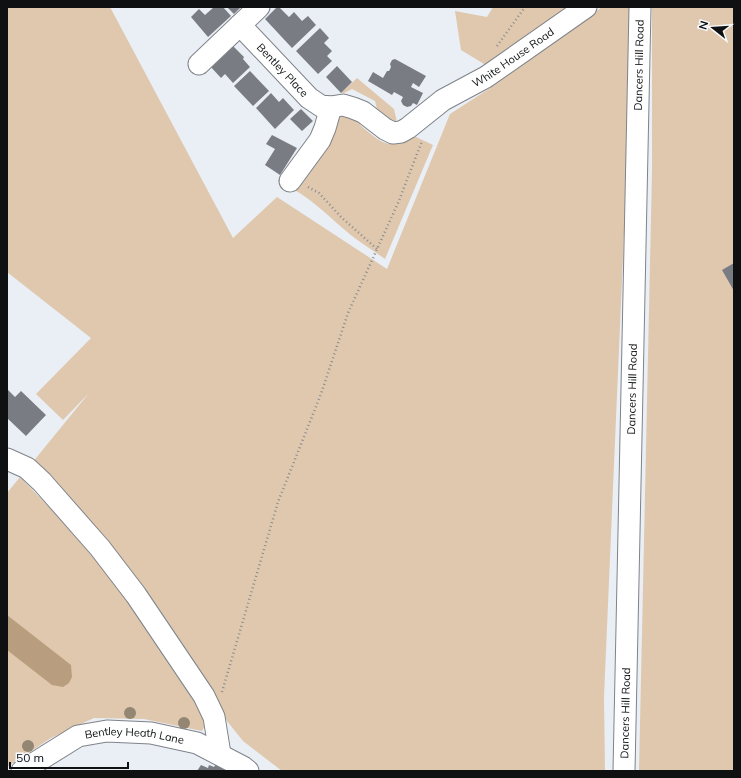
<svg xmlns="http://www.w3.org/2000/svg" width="741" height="778" font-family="Mulish,sans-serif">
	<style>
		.green { fill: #dfc8ad }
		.water { fill: #b89e7e }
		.building { fill: #797d83 }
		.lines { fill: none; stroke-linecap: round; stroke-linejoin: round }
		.minor-casing { stroke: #7f8389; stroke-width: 23 }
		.path { stroke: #888b90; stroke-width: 2.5; stroke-dasharray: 1 3; stroke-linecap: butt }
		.minor { stroke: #fff; stroke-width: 21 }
		.tree { fill: #938672 }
		.labels { text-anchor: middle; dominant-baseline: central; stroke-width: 3.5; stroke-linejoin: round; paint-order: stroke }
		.street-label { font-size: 11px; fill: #0e1012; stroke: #f9fbfe }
	</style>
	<rect width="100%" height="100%" fill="#eaeef5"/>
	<path class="green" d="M7 7H110L233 238 277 197 387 269 450 114 495 85 602 7H631L627 163 604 697 605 771H282L243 741 215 706 32 463 89 393 63 420 36 394 91 338 7 272Z
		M493 7H575L489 67 461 50 455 11 487 17Z
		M652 7H734V771H639L652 171Z
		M357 78 394 109 397 122 391 120 377 109 375 101 352 89 344 93H341Z
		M341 115 363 121 360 125C380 142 389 152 414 136L433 145 385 259C374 251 362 244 352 236 331 219 315 201 291 188L337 118Z
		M20 477 109 569 208 720 202 731 144 719 94 718 51 738 7 767V493Z"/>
	<path class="water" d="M7 615 71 665 72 677 69 683 63 687 52 685 7 650Z"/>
	<path class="building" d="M214 7H223L231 16 208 37 191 17 199 9 205 15Z
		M227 7H241L234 14Z
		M277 7H279L289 17 294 12 302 21 308 16 316 25 292 48 265 19Z
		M320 28 329 38 324 43 332 51 327 56 332 61 318 74 296 51Z
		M232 45 244 57 243 59 250 67 233 83 225 74 221 78 210 66Z
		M395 59 426 76 419 87 413 83 411 87 423 93 417 105 413 103 411 106 407 107 403 105 401 101 403 97 394 92 392 95 368 81 373 72 383 78 387 71H389L391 67 390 64 392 60Z
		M337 66 352 82 341 93 326 77Z
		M250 71 269 91 253 106 234 86Z
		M271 93 279 102 283 98 294 110 275 129 256 108Z
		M301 109 313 121 302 131 290 119Z
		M272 135 297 148 280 175 265 165 275 149 266 144Z
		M734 263V291L722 270Z
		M7 389 15 397 21 391 46 415 26 436 7 418Z
		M216 764 229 771H197L201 765 208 768 209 765 214 767Z"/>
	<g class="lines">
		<g class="minor-casing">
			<g id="minor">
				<path id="s1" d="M240 25 309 98 321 106 331 107 343 105 353 108 363 112 385 129 393 133 401 132 408 128 443 100 486 77 586 7"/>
				<path d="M199 64 259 7"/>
				<path d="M290 181 320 140 325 128 331 107"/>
				<path d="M7 459 27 468 42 482 100 548 136 595 204 696 214 717 220 754"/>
				<path id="s2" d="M22 771 78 736 107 731 151 733 197 743 243 767 248 771"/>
				<path id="s3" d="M624 771 640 7"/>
			</g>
		</g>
		<path class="path" d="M497 46 525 7
			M308 187 319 193 342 218 377 249
			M222 692 278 502 321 394 348 313 398 203 422 141"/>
		<use href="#minor" class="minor"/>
	</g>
	<g class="tree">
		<circle cx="130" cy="713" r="6"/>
		<circle cx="184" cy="723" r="6"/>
		<circle cx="28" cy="746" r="6"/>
	</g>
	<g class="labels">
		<g class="street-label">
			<text stroke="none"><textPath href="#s1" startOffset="338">White House Road</textPath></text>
			<text stroke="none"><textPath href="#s3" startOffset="706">Dancers Hill Road</textPath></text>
			<text stroke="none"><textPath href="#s1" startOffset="62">Bentley Place</textPath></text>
			<text stroke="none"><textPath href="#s3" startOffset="382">Dancers Hill Road</textPath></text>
			<text stroke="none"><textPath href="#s3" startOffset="58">Dancers Hill Road</textPath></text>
			<text stroke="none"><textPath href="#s2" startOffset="123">Bentley Heath Lane</textPath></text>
		</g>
	</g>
	<rect width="741" height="778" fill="none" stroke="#0e1012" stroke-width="16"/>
	<g transform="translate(713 28) rotate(287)" stroke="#f9fbfe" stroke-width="3" paint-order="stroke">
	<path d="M0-3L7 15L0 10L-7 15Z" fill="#0e1012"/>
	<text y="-6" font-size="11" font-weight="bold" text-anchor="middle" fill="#0e1012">N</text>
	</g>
	<path d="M10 762v6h118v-6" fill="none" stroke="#0e1012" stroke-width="2"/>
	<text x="16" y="762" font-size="12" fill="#0e1012" stroke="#f9fbfe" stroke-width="3" paint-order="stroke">50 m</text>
</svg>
